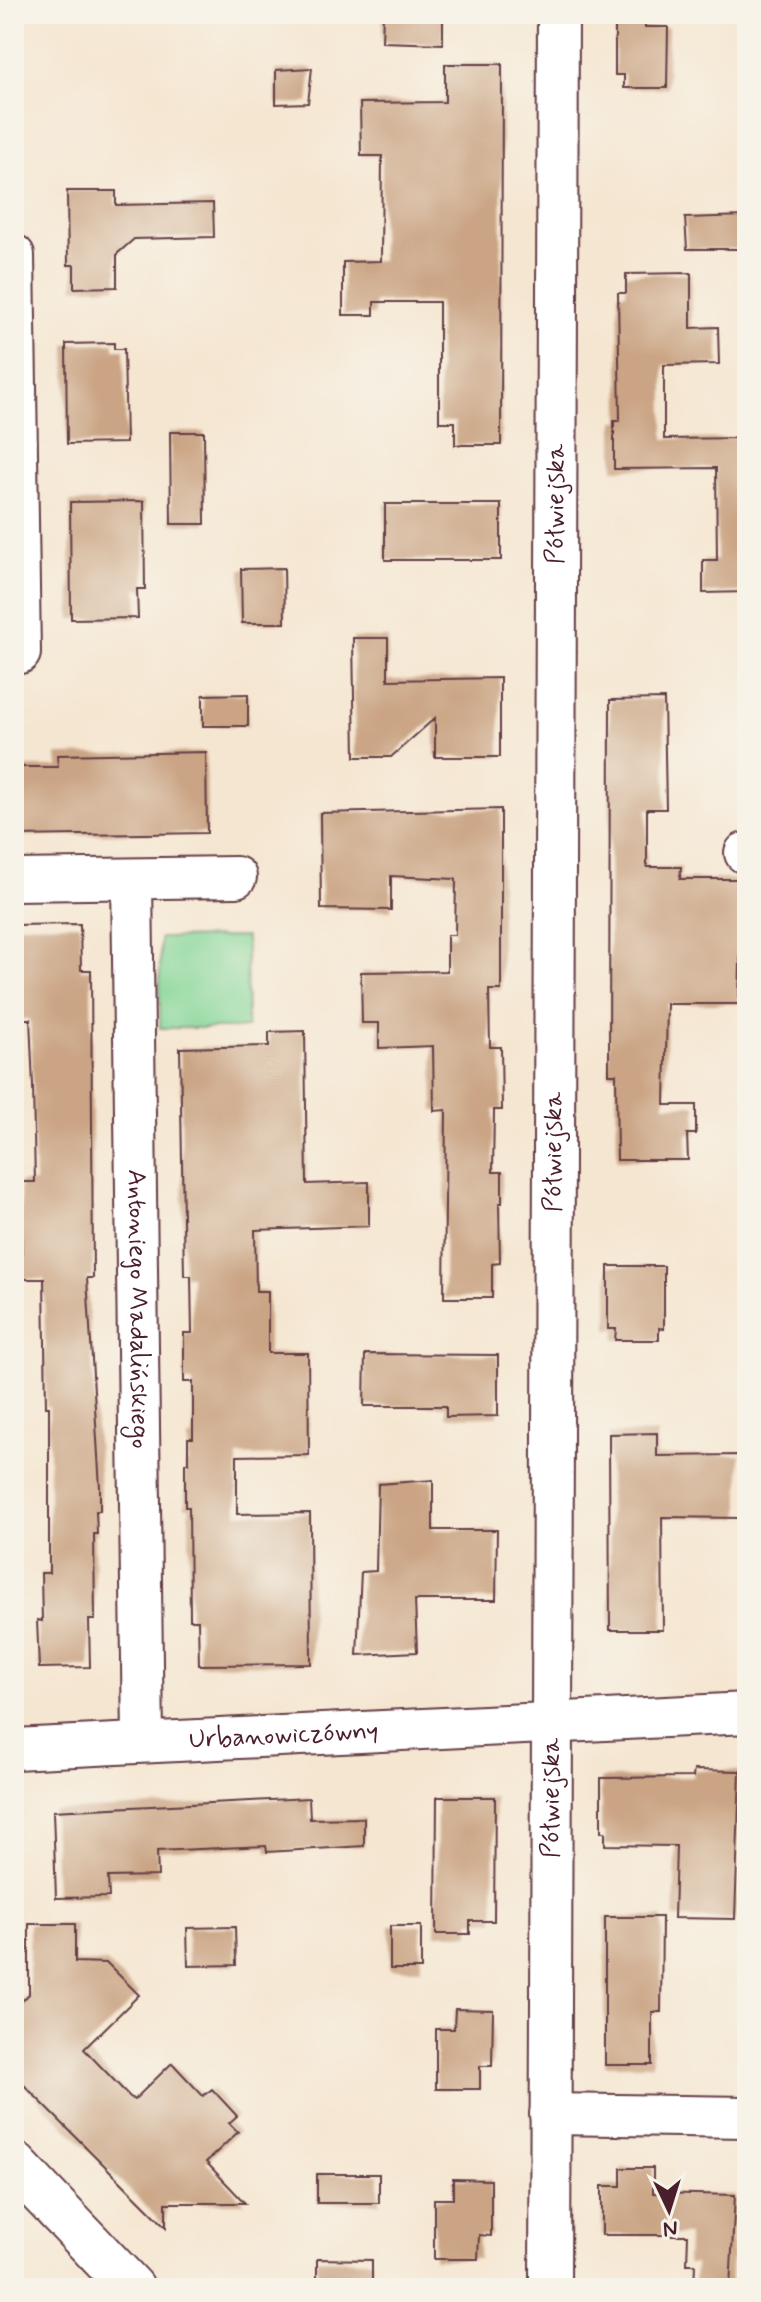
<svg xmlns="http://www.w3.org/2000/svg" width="761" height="2302" font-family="Mynerve,sans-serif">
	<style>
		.green { fill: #83d697; stroke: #667a61; stroke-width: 2 }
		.building { fill: #caa484 }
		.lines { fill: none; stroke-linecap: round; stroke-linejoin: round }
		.minor-casing { stroke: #643d44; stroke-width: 44 }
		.tertiary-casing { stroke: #643d44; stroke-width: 48 }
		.minor { stroke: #fff; stroke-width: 40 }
		.tertiary { stroke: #fff; stroke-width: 44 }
		.labels { text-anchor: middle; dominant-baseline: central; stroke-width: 8; stroke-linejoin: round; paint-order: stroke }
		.street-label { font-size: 26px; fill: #4a1f2b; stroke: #f7f3e8 }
	</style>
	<rect width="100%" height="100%" fill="#f7f3e8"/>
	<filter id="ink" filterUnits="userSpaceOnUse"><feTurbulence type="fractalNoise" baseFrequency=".0125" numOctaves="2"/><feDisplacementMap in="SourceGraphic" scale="16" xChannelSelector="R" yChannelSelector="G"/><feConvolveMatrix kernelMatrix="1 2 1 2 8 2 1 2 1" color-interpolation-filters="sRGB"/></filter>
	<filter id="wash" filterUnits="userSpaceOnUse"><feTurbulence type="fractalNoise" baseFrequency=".006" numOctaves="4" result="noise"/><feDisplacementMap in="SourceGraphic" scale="32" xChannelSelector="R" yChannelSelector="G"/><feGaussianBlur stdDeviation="1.8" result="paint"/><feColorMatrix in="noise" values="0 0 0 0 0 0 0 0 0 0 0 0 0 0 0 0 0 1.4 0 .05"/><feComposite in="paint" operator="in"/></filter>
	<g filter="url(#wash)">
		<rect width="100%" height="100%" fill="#f5e6d1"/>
		<path class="green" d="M246 937 247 1028H160V938Z"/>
		<g id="blocks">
			<path class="building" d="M383 14H443V44L382 42Z
				M615 18H645V27H668L667 88H624V75H615Z
				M445 64H502L501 445H455V422H439V302H374V315H343V262L381 261 382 156H361L360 103 445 102Z
				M312 68 308 103 276 104V70Z
				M67 191H116V205L213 203 214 237 134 239 117 254V287L74 288V265H68Z
				M747 216V249H687L685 218Z
				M691 273V328L718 327 719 364 664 365V439L747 438V592L703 593V560H717L716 468 614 469V421H620L618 293H626V274Z
				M114 343V349H124L126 443 67 444 66 344Z
				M170 432H204L205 524H171Z
				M144 501 145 589H137L138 618 71 619 70 502Z
				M385 504H501V560H385Z
				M284 568 285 623H242L241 569Z
				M353 638H388V680L500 678V757H435V718L391 757H355Z
				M248 694V726H203V695Z
				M664 699 666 809H647V867H681L680 879H742L739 1004H667L665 1105H696V1134H687L688 1160H617L616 1074H609L610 700Z
				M206 752 207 833 14 836V767H58L57 755Z
				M501 809V990H489L490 1047H501L502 1110H494L493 1172H502V1203H499L500 1263 492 1264V1298H444L446 1110 434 1111 433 1046 379 1048V1023H362L361 972 447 971V935H455L456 879 391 876V910L321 909 320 813Z
				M80 924 81 970H91L93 1278H87L100 1488V1511H96L97 1534H94L95 1620H89L90 1667 39 1668 37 1620 42 1621 41 1573H49V1407H46L44 1279H22L20 1182H35L33 1086 30 1019H18L14 925Z
				M305 1031 307 1184 369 1182V1226L255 1230 256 1291H268V1353H308L309 1455 237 1456V1514L310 1513 311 1664 199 1665 198 1620H190L189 1507H185V1463H188V1438H193V1382H184V1333H192L191 1276H184L180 1048 269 1046V1032Z
				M608 1266H664V1329L659 1328V1340H615L616 1329H608Z
				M365 1354 498 1355V1416L446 1417V1406H364Z
				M657 1433V1456L740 1455V1518L662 1517 663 1630H610L609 1434Z
				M433 1480V1530H497L496 1600H415L417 1652 357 1655 361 1572 376 1571 378 1484Z
				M694 1770 740 1771 735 1919 674 1918 676 1846 605 1845V1832H601V1778L693 1777Z
				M437 1797H495L494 1921H470V1934H436Z
				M309 1798 310 1819 364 1818V1846L267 1852 266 1846 157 1851 158 1876 108 1877 109 1897 56 1898 53 1811Z
				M605 1917H662L661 2012H652V2065H605Z
				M29 1924H75V1962L107 1963 139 1995 84 2049 129 2096 134 2100 172 2063 203 2096 212 2089 237 2116 229 2123 238 2132 206 2162 245 2203H166V2227L14 2075V2009L29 1994Z
				M390 1926H421V1969H390Z
				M235 1927 236 1965 188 1966 187 1928Z
				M455 2009 493 2010 492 2066H480V2089H436V2029H454Z
				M621 2168H653V2193L735 2195 730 2288H694L695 2264H687L688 2235H602V2186H621Z
				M317 2174H379V2203H317Z
				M453 2179 491 2180V2236L479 2235 478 2259H434V2199H453Z
				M317 2259 372 2260V2288H317Z"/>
		</g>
	</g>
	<g filter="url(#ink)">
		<use href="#blocks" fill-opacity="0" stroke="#643d44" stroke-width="2"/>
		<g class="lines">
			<g class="minor-casing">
				<g id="minor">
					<path d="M14 255 20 653"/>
					<path d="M745 853H747"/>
					<path id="s1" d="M132 879 143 1740"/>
					<path d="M14 880 236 877"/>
					<path id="s2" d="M14 1749 747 1713"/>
					<path d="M550 2114 747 2117"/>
					<path id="s3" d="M550 2288 558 14"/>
				</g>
			</g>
			<g class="tertiary-casing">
				<path id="tertiary" d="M14 2164 132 2288"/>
			</g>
			<use href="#minor" class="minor"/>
			<use href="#tertiary" class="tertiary"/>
		</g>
	</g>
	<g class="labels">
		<g class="street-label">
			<text stroke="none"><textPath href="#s3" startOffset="1784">Półwiejska</textPath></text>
			<text stroke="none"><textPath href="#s3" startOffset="1136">Półwiejska</textPath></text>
			<text stroke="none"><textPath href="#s1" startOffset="430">Antoniego Madalińskiego</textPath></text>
			<text stroke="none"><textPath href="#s2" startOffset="270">Urbanowiczówny</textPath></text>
			<text stroke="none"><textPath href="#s3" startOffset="490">Półwiejska</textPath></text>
		</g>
	</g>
	<rect width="761" height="2302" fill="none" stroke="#f7f3e8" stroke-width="48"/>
	<g transform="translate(669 2210) rotate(176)" stroke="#f7f3e8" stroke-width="6" paint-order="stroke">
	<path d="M0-6L14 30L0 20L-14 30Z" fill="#4a1f2b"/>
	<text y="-12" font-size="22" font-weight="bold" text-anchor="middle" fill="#4a1f2b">N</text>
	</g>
</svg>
